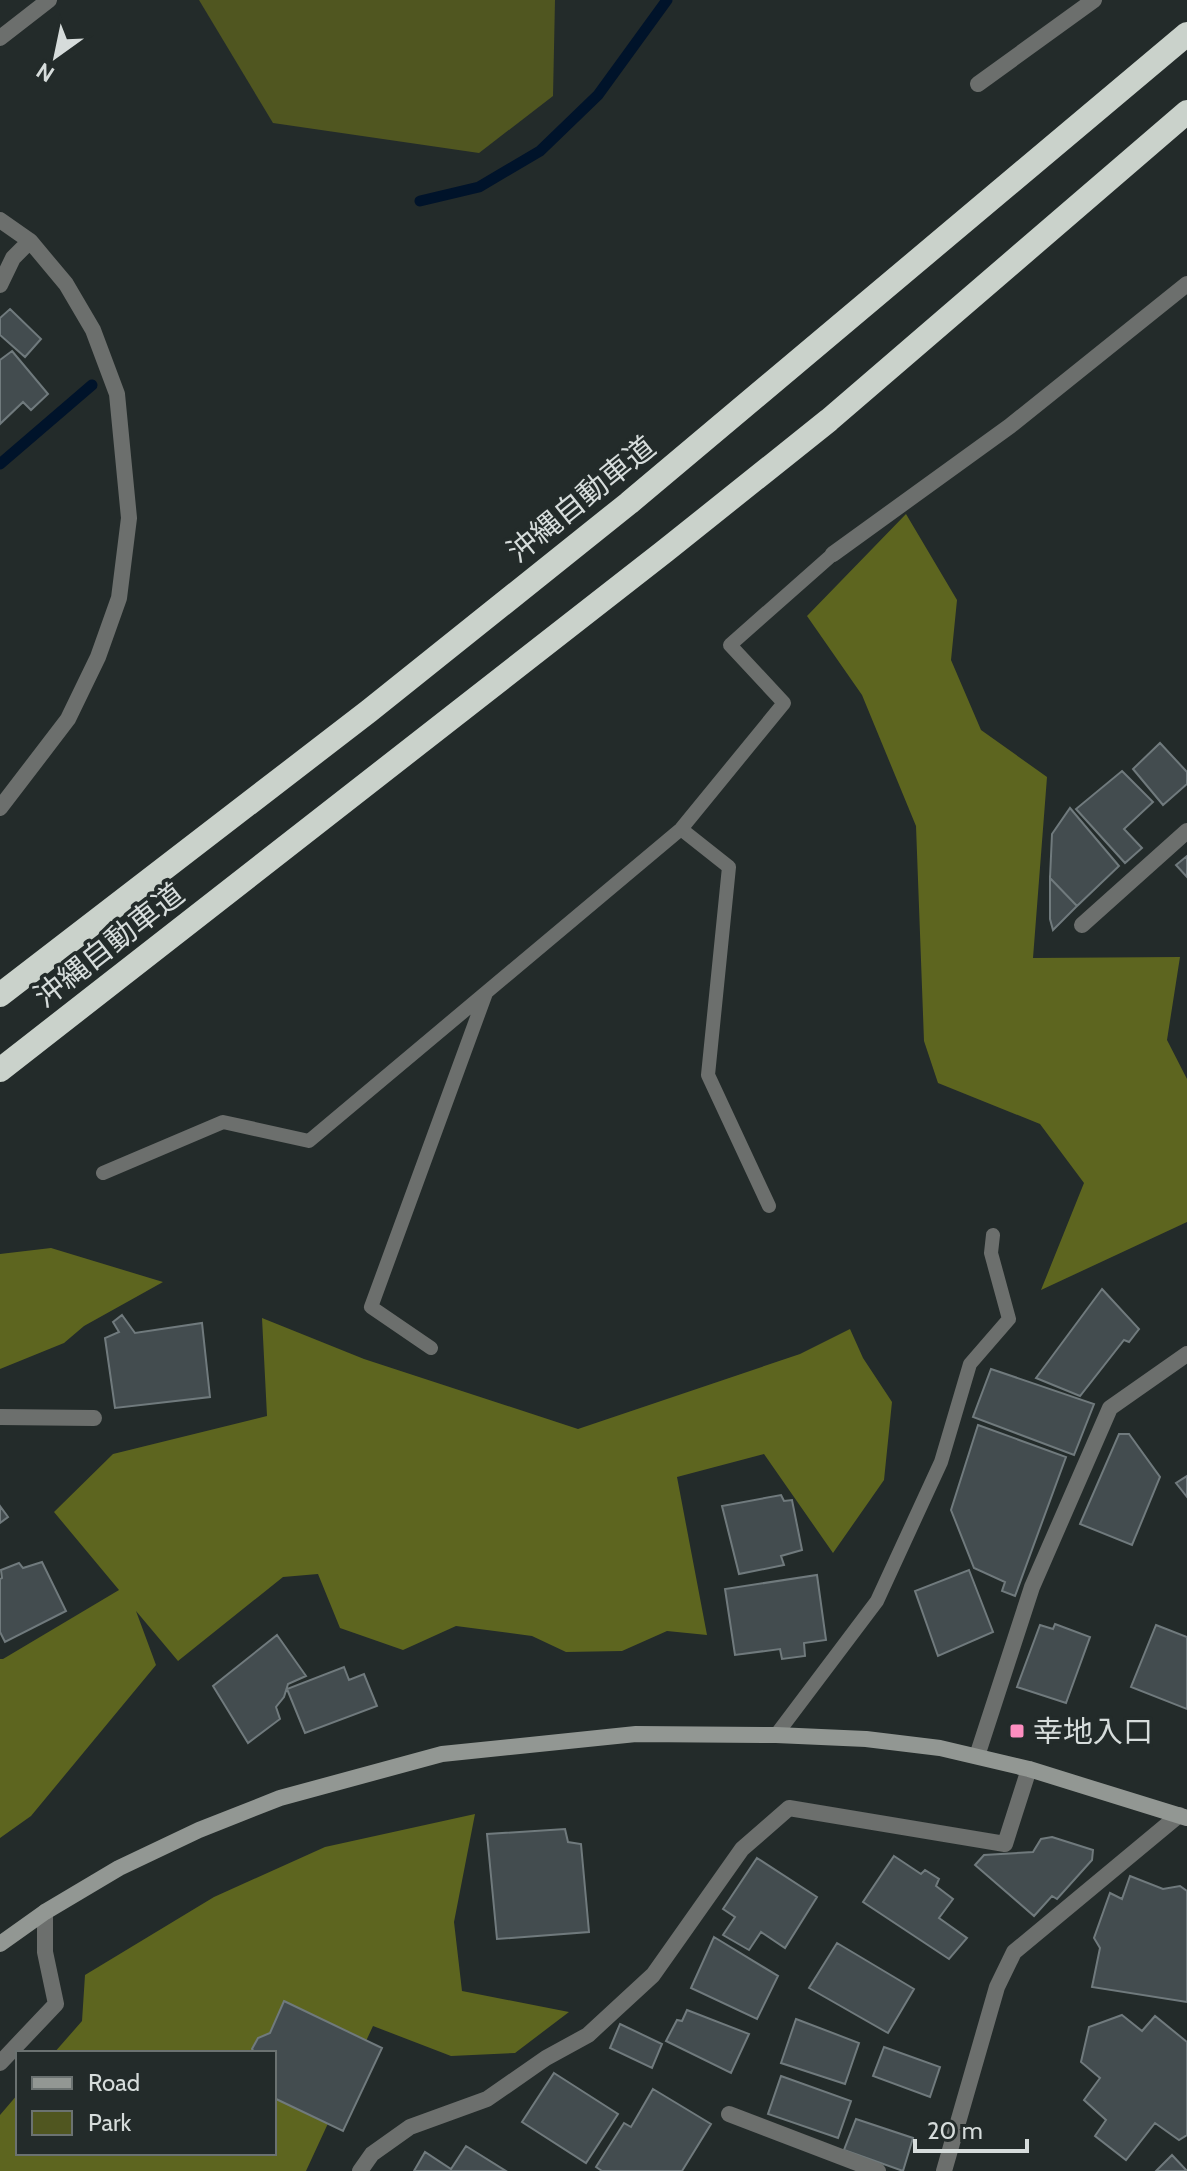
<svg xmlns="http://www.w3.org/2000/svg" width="1187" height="2171" font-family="Cabin,'Noto Sans JP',sans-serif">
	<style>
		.green { fill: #505620 }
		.forest { fill: #5d651f }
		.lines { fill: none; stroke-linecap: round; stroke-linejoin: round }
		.stream { stroke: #00132a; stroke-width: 11 }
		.building { fill: #434c4f; stroke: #707a7d; stroke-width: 2 }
		.lane { stroke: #6c6f6d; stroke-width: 14 }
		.street { stroke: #6c6f6d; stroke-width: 16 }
		.secondary { stroke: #929793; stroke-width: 16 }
		.highway { stroke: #cad2cb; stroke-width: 24 }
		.poi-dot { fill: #fd8ec0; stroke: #232b2a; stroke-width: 3 }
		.labels { text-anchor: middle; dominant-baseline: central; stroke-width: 7; stroke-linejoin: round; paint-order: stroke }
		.street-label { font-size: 30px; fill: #d6dcdb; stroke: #232b2a }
		.poi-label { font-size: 30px; fill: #d6dcdb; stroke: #232b2a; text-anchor: start }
	</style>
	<rect width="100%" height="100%" fill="#232b2a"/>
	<path class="green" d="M199 0H555L553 96 479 153 273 123Z"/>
	<path class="forest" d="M906 514 957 600 951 660 981 730 1047 777 1033 958 1180 957 1167 1040 1187 1079V1222L1041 1290 1084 1183 1040 1124 938 1083 924 1041 916 826 862 695 807 616Z
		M51 1248 163 1282 84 1326 64 1343 0 1369V1254Z
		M262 1318 364 1359 578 1429 800 1354 850 1329 863 1358 892 1402 884 1480 833 1553 764 1454 677 1477 707 1635 667 1631 622 1651 566 1652 532 1636 456 1626 403 1650 340 1628 318 1574 283 1577 178 1661 136 1611 156 1665 31 1816 0 1838V1659H3L119 1590 54 1512 113 1454 267 1416Z
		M475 1814 454 1922 462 1991 569 2012 515 2053 451 2056 373 2026 306 2171H0V2115L18 2094V2153H274V2053H54L82 2021 85 1975 214 1897 325 1847Z"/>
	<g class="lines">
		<path class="stream" d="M420 201 479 187 540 151 598 95 667 0
			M0 464 92 385"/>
	</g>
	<path class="building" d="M10 309 41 339 25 357 0 335V318Z
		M12 351 48 394 31 410 23 402 0 424V360Z
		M1160 743 1187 772V784L1163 805 1133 769Z
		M1122 771 1153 802 1124 829 1142 848 1125 863 1076 809Z
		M1070 808 1119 866 1077 906 1050 878 1052 834Z
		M1187 856V877L1176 865Z
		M1050 878 1077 906 1053 930 1050 919Z
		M1102 1289 1139 1329 1129 1342 1124 1340 1080 1396 1036 1378Z
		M122 1315 135 1333 202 1323 210 1397 115 1408 105 1338 119 1332 113 1322Z
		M991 1369 1094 1404 1074 1455 973 1417Z
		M978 1425 1066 1457 1015 1596 1002 1591 1005 1582 974 1568 951 1510Z
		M1119 1434H1129L1160 1477 1132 1545 1080 1524Z
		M1187 1476V1497L1176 1483Z
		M781 1495 784 1501 792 1500 802 1550 781 1556 784 1565 739 1574 722 1506Z
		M0 1506 8 1517 0 1523Z
		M42 1562 66 1611 5 1642 0 1632V1579L2 1578 1 1570 19 1563 23 1568Z
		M969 1570 993 1632 938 1656 915 1591Z
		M817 1575 826 1640 804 1643 805 1656 782 1659 780 1649 735 1655 725 1589Z
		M1055 1624 1090 1637 1066 1703 1017 1687 1040 1625 1053 1629Z
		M1156 1625 1187 1637V1709L1131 1687Z
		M277 1635 306 1676 288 1684 284 1697 276 1707 280 1719 248 1743 213 1686Z
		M344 1667 349 1680 364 1674 377 1706 305 1733 287 1689Z
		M565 1829 568 1842 581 1844 589 1932 497 1939 487 1834Z
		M1052 1837 1093 1850 1092 1860 1057 1899 1052 1896 1034 1916 975 1865 984 1855 1033 1852 1041 1839Z
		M894 1856 921 1874 925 1870 939 1879 936 1886 953 1899 939 1918 967 1938 949 1959 863 1902Z
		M757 1858 817 1897 785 1948 761 1932 749 1950 723 1935 735 1917 723 1909Z
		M1130 1876 1163 1889 1180 1886 1187 1891V2002L1092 1987 1100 1948 1094 1938 1110 1893 1122 1899Z
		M714 1937 778 1976 757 2019 691 1988Z
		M837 1943 914 1989 888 2033 809 1988Z
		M284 2001 382 2048 343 2131 274 2098V2053H255L252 2049 258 2038 270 2033Z
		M687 2010 749 2034 731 2073 666 2041 677 2020 682 2021Z
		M1122 2015 1142 2031 1155 2016 1187 2042V2135L1179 2140 1155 2123 1126 2160 1095 2136 1106 2120 1084 2100 1100 2078 1081 2062 1089 2027Z
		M796 2019 859 2043 845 2084 781 2063Z
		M620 2024 662 2044 652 2068 610 2048Z
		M884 2047 940 2067 930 2097 873 2076Z
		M554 2073 618 2114 586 2163 522 2122Z
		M781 2076 851 2101 838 2138 768 2114Z
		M653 2089 711 2124 682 2171H602L596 2167 624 2123 631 2127Z
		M856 2119 913 2138 903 2171 844 2150Z
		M466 2146 506 2171H414L425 2152 451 2169Z
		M1172 2155 1187 2171H1156Z"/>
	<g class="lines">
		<path class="lane" d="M681 829 729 867 708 1075 769 1206
			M103 1173 223 1122 309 1141 681 829 784 703 730 645 833 554
			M431 1348 371 1307 486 993
			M776 1735 877 1601 941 1462 970 1364 1009 1319 991 1253 993 1235"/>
		<path class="street" d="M0 38 49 0
			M978 84 1094 0
			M0 220 30 241 13 258 0 285
			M833 554 1010 426 1187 284
			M0 808 68 719 98 657 119 598 129 518 117 394 93 330 66 284 30 241
			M1082 925 1187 831
			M0 1417 94 1418
			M977 1756 1032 1587 1110 1408 1187 1354
			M0 2063 56 2004 45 1952V1912
			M729 2114 878 2171
			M360 2171 372 2154 410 2127 487 2099 546 2058 588 2035 653 1975 742 1849 789 1808 1005 1844 1029 1769
			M944 2171 997 1987 1014 1952 1179 1815"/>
		<path class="secondary" d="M0 1944 45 1912 119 1868 199 1830 280 1798 442 1754 636 1734 776 1735 866 1739 940 1748 1029 1769 1187 1818"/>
		<path class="highway" d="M0 995 369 711 629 503 1187 34
			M0 1070 665 551 829 420 1187 112"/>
	</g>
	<rect class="poi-dot" x="1009" y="1723" width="16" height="16" rx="4"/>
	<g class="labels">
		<g class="street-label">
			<text transform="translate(581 499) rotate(-39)">沖縄自動車道</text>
			<text transform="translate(109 945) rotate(-38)">沖縄自動車道</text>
		</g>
		<g class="poi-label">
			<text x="1033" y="1731">幸地入口</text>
		</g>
	</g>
	<rect x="16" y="2051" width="260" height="104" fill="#232b2a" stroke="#6b7271" stroke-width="2"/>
	<rect x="32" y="2077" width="40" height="12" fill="#929793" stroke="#6b7271" stroke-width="2"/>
	<text x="88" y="2091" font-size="24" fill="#d6dcdb">Road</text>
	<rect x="32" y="2111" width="40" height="24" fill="#505620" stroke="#6b7271" stroke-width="2"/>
	<text x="88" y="2131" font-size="24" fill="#d6dcdb">Park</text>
	<g transform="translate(56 56) rotate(213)" stroke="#232b2a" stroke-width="6" paint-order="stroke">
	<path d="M0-6L14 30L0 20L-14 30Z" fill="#d6dcdb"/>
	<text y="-12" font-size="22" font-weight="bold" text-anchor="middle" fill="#d6dcdb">N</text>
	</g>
	<path d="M915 2139v12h112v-12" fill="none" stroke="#d6dcdb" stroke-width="4"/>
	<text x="927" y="2139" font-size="24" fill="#d6dcdb" stroke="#232b2a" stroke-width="6" paint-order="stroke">20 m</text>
</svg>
